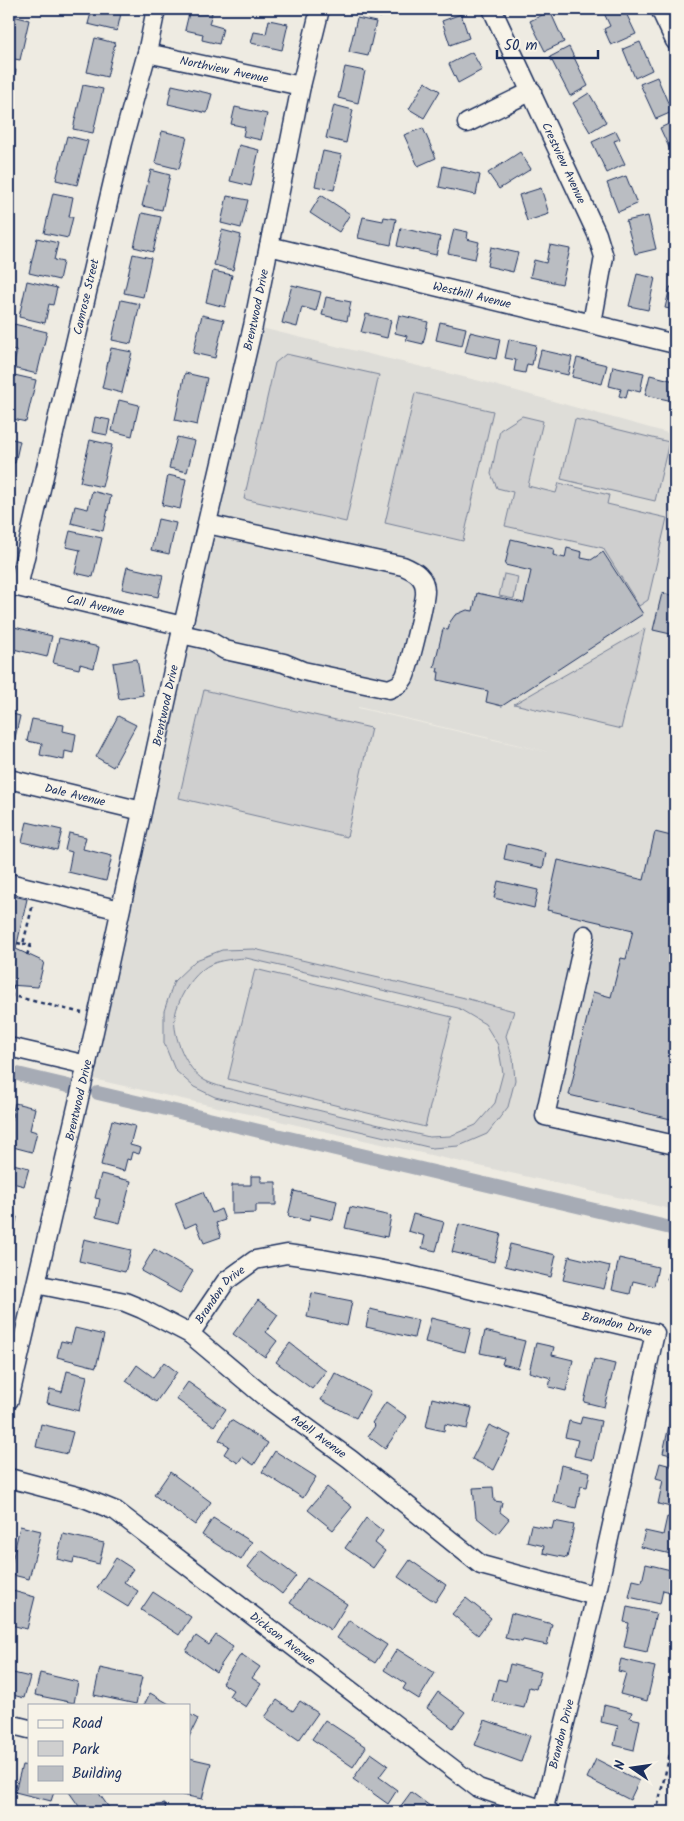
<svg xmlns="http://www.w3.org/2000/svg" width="684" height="1821" font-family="Kalam,sans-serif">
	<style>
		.built { fill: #deddd8; fill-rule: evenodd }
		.green { fill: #cfcfcf; stroke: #757f96; fill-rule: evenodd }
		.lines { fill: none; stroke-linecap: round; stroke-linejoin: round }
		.canal { stroke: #a6abb5; stroke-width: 14 }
		.building { fill: #babdc2; stroke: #1b2f5e }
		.minor-casing { stroke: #1b2f5e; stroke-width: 21 }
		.path { stroke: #1b2f5e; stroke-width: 2.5; stroke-dasharray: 4 4; stroke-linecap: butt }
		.minor { stroke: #f7f3e8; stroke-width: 18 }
		.labels { text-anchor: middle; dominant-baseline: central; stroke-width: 4; stroke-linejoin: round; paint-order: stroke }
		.street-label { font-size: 12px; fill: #1b2f5e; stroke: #f7f3e8 }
	</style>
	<rect width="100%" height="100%" fill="#eeebe2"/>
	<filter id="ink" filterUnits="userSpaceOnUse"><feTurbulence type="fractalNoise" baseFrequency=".02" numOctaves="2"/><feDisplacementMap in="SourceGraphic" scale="10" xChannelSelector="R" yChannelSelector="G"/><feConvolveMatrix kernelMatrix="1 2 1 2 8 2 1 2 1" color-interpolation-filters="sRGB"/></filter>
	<g filter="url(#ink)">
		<path class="built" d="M253 326 480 381 675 435V540L668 571 675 573V1210L84 1077ZM358 708V707L549 752 494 740Z"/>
		<path class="green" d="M286 354 379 375 346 522 244 499 275 363Z
			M415 393 493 411 463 541 385 523Z
			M522 416 543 421 528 486 556 493 559 483 609 495 607 504 667 518 648 600 639 606 603 548 505 526 513 492 497 488 491 474 500 430Z
			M575 419 669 442 655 501 561 479Z
			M504 574 518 577 514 599 499 596Z
			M645 629 621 729 514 704Z
			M204 690 371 728 347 837 179 798Z
			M254 949 461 997 514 1011 506 1036 513 1058 515 1080 508 1107 487 1134 459 1146 432 1148 215 1097 194 1087 175 1070 164 1043V1011L174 981 196 960 222 950ZM246 958 458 1008 485 1024 498 1045 503 1073 495 1103 476 1125 450 1136 429 1137 222 1087C216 1085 209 1083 204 1080 187 1070 172 1036 175 1016 178 999 189 981 202 970 213 960 232 959 246 958Z
			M255 969 452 1017 425 1127 228 1079Z"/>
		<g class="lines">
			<path class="canal" d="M9 1072 68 1086
				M98 1093 675 1229"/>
		</g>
		<path class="building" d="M92 9H122L117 31 88 24Z
			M190 9H213L209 24 223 28 219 44 202 40 203 34 185 30Z
			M273 9H292L291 13Z
			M356 9H383L381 17 355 11Z
			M609 9H624L636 34 611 45 604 29 610 26 603 11Z
			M550 11 564 42 545 51 530 21Z
			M461 14 469 38 450 45 442 21Z
			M9 15 29 20 20 60 9 58Z
			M357 18 376 22 368 56 349 52Z
			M269 20 288 24 282 50 251 43 254 32 266 34Z
			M95 38 115 43 107 77 87 72Z
			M640 42 652 70 635 78 623 49Z
			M569 47 588 86 570 96 550 57Z
			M472 52 482 70 458 83 449 64Z
			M345 67 365 71 358 103 338 98Z
			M9 69 16 70 9 104Z
			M657 77 672 112 656 119 640 84Z
			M425 82 440 91 424 118 409 109Z
			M83 85 103 89 93 133 73 129Z
			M172 85 212 94 207 113 168 104Z
			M589 93 606 122 590 132 573 103Z
			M334 105 353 110 346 143 326 138Z
			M235 107 267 114 261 140 243 136 245 127 231 124Z
			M675 121V155L673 156 660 128Z
			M423 128 436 158 418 166 404 135Z
			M162 131 187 137 179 169 155 163Z
			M616 131 620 139 614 141 625 164 607 173 592 142Z
			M67 136 88 141 77 185 56 180Z
			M239 145 259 150 251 186 230 181Z
			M323 151 342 155 334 190 315 186Z
			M520 152 531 169 499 189 488 173Z
			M443 166 480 175 476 195 439 187Z
			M151 170 170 175 162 210 142 206Z
			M626 176 637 204 618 212 607 183Z
			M541 188 549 214 527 221 519 195Z
			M53 193 73 197 69 217H73L68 238 44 233Z
			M321 195 350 214 339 232 310 213Z
			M227 196 248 200 241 228 221 223Z
			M142 213 161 217 153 252 134 247Z
			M648 216 656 249 635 254 626 221Z
			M363 217 383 221 384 217 396 219 391 245 358 238Z
			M401 228 440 237 436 255 397 246Z
			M454 229 468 232 467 239 479 242 475 259 448 253Z
			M222 230 241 235 233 270 214 265Z
			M37 238 58 243 54 260 63 262 59 280 29 273Z
			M550 245 570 249 562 284 530 277 534 260 546 263Z
			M491 247 518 253 513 272 487 266Z
			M133 254 151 258 143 297 124 293Z
			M213 271 232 275 225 307 206 302Z
			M637 274 655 278 648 310 629 306Z
			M27 281 57 288 53 305 49 304 45 323 19 317Z
			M292 285 321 292 316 311 302 307 297 327 282 323Z
			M670 287 675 288V310L665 308Z
			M326 297 351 302 347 321 322 315Z
			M121 300 140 304 131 344 112 340Z
			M366 314 391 320 387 338 361 332Z
			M202 315 224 320 215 358 193 353Z
			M399 315 428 322 423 344 406 340 407 336 395 333Z
			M440 322 466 328 462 346 436 340Z
			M14 324 47 332 37 374 13 368 17 351 9 349V347Z
			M470 332 500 339 496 359 465 352Z
			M509 339 536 345 532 365 527 364 525 373 514 371 516 360 505 358Z
			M111 348 132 352 122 393 102 388Z
			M541 350 572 357 568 375 537 368Z
			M577 358 607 365 602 384 572 377Z
			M613 366 644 373 640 392 628 389 626 398 619 396 621 389 609 386Z
			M185 373 207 378 197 425 175 420Z
			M10 374 36 380 26 422 9 418Z
			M650 375 675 381 673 401 645 395Z
			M119 400 139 405 132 436 112 431Z
			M95 417 110 420 107 435 92 432Z
			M9 425 12 426 9 438 20 441 15 463 9 462Z
			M177 437 195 441 187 472 169 468Z
			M90 440 112 445 102 487 80 482Z
			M168 475 186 479 180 509 162 505Z
			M92 491 111 496 103 531 71 523 75 506 88 509Z
			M158 519 176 523 169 554 151 550Z
			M70 531 102 538 93 577 75 573 80 550 66 547Z
			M511 539 554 549 553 555 565 558 567 548 582 552 581 558 591 560 603 552 643 614 502 706 486 702 488 691 438 680 439 672H437L438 668 434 667 443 629 448 630 450 622 455 615 467 610 473 611 477 593 524 603 531 571 505 565Z
			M127 567 163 575 158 597 122 589Z
			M662 593 675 596V635L653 630Z
			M10 626 52 636 47 657 9 648Z
			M59 638 99 647 94 668 80 664 79 669 53 663Z
			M137 659 143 695 119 699 113 663Z
			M9 713 20 716 13 746 9 745Z
			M118 716 136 725 113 767 96 757Z
			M32 719 64 725 63 731 76 734 73 753 65 751 64 760 40 755 42 744 27 741Z
			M27 822 62 830 57 850 22 842Z
			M9 829 16 831 11 851H9Z
			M655 832 675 837V1120L569 1095 593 992 611 997 621 958 626 959 633 930 547 910 558 860 644 880Z
			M69 833 86 837 83 849 112 856 106 881 68 872 72 852 65 850Z
			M507 844 546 853 543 868 504 859Z
			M498 881 538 890 534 908 494 898Z
			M9 895 27 899 16 949 44 962 38 987 9 985Z
			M15 1103 35 1108 30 1130 37 1132 32 1152 9 1146V1130Z
			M112 1120 135 1126 130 1145 141 1148 139 1154 132 1152 130 1160 127 1159 124 1171 101 1165Z
			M9 1163 29 1168 24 1186 9 1182Z
			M101 1174 131 1181 120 1223 96 1217 100 1199 95 1198Z
			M251 1176H261V1182H276V1205H256V1213L232 1214V1185H251Z
			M294 1191 337 1201 333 1220 310 1215 309 1221 288 1216Z
			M203 1192 212 1213 221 1209 225 1220 216 1223 221 1237 204 1243 196 1223 185 1228 175 1203Z
			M350 1207 391 1216 387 1237 345 1228Z
			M413 1214 444 1222 436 1251 422 1248 425 1236 408 1231Z
			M9 1215 17 1217 9 1253Z
			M459 1224 501 1234 494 1262 452 1252Z
			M84 1239 131 1250 125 1272 79 1261Z
			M510 1244 556 1255 551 1277 505 1266Z
			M154 1249 193 1271 180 1293 141 1271Z
			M569 1256 610 1266 604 1289 563 1280Z
			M619 1258 658 1267 654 1286 633 1281 630 1294 612 1290Z
			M675 1264V1284L667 1279Z
			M312 1293 352 1301 347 1326 307 1317Z
			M258 1300 278 1315 266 1332 277 1341 265 1357 233 1334Z
			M370 1309 418 1320 414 1338 366 1327Z
			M431 1318 471 1328 465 1352 425 1342Z
			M75 1328 104 1335 96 1367 57 1357 61 1341 71 1343Z
			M485 1331 525 1341 518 1368 502 1364 504 1358 480 1353Z
			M290 1343 326 1371 312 1389 276 1362Z
			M536 1343 554 1347 552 1355 573 1360 566 1391 549 1387 551 1378 529 1372Z
			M594 1359 615 1364 604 1407 584 1402Z
			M164 1362 177 1372 156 1402 126 1381 137 1365 153 1377Z
			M67 1371 87 1376 79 1411 47 1403 50 1389 62 1392Z
			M335 1373 370 1392 356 1418 321 1400Z
			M188 1382 226 1409 214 1426 176 1399Z
			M432 1398 472 1408 467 1429 445 1424 444 1431 426 1427Z
			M386 1402 407 1417 385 1449 368 1436 375 1426 372 1423Z
			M671 1416 675 1417V1456L663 1453Z
			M582 1417 601 1421 593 1460 574 1456 578 1440 565 1437 569 1421 580 1424Z
			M231 1420 268 1443 254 1465 242 1457 238 1463 224 1454 229 1446 219 1440Z
			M41 1424 73 1432 67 1454 36 1447Z
			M489 1425 511 1435 494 1470 472 1459Z
			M275 1451 316 1477 303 1498 262 1472Z
			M660 1463 675 1467V1508L658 1504 663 1480 656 1478Z
			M561 1465 590 1472 587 1487 581 1486 576 1508 553 1502Z
			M170 1472 211 1502 195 1525 154 1495Z
			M327 1487 352 1507 333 1530 308 1510Z
			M493 1487 494 1501 502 1502 500 1512 509 1519 497 1534 476 1517 473 1488Z
			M667 1517 675 1519V1555L641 1547 645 1531 663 1535Z
			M213 1518 252 1542 241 1560 202 1535Z
			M366 1518 383 1531 375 1543 385 1551 373 1568 345 1548Z
			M554 1521 574 1525 567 1558 543 1553 544 1546 527 1542 531 1525 552 1529Z
			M20 1526 41 1531 29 1579 9 1574Z
			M63 1534 104 1543 99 1564 74 1558 73 1563 57 1559Z
			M261 1550 296 1576 282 1594 248 1567Z
			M116 1558 133 1569 124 1582 138 1591 128 1607 97 1588Z
			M410 1560 446 1585 435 1602 398 1577Z
			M646 1564 675 1571 674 1593 663 1590 660 1604 629 1597 633 1580 642 1582Z
			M307 1578 347 1604 331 1630 290 1603Z
			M9 1590 35 1597 27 1629 11 1625 14 1614 9 1612Z
			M153 1592 191 1617 179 1635 141 1610Z
			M466 1598 491 1618 478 1635 452 1614Z
			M627 1607 656 1613 647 1652 624 1647 629 1623 624 1622Z
			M511 1613 552 1624 547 1645 523 1640 522 1642 505 1638Z
			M349 1620 387 1645 375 1663 337 1638Z
			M216 1635 233 1647 216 1672 186 1651 196 1636 209 1645Z
			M397 1649 435 1673 419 1699 403 1689 406 1684 384 1670Z
			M241 1654 260 1667 252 1678 261 1684 246 1707 229 1696 233 1690 222 1683Z
			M621 1659 655 1667 647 1701 620 1694 626 1673 618 1671Z
			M510 1664 541 1672 536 1689 529 1687 524 1708 492 1701 498 1679 506 1681Z
			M100 1668 142 1677 136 1704 94 1695Z
			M9 1672 30 1677 24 1698 9 1694Z
			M40 1673 78 1682 74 1703 35 1695Z
			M438 1692 465 1712 453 1728 427 1708Z
			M150 1693 171 1705H144Z
			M277 1700 293 1711 300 1701 318 1713 299 1740 265 1717Z
			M604 1705 632 1712 630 1718 640 1720 634 1750 614 1745 618 1726 601 1722Z
			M189 1714 198 1719 189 1737Z
			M325 1720 366 1747 353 1767 312 1739Z
			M485 1720 530 1736 521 1762 475 1745Z
			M371 1753 388 1765 379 1777 397 1790 388 1804 353 1779Z
			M189 1758 211 1763 202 1799 182 1795 183 1792H189Z
			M596 1759 639 1781 630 1800 587 1778Z
			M22 1765 29 1766V1792H54L51 1801 15 1792Z
			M69 1792H98L112 1812H83Z
			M411 1792 438 1812H399L397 1811Z
			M165 1804 166 1812H124L123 1809Z
			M296 1806 298 1812H275Z"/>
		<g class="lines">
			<g class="minor-casing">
				<g id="minor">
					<path id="s1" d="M492 9 597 234 604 257 592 323"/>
					<path d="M660 9 675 41"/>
					<path id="s2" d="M147 53 301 86"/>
					<path d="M467 123 532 91"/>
					<path id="s3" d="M269 246 675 344"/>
					<path id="s4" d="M9 585 183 626"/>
					<path id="s5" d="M18 587 122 143 147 53 156 9"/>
					<path d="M181 634 208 640 225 650 284 663 303 671 389 689C396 686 400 685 404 678 408 672 426 598 425 591 425 577 415 571 403 566L207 524"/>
					<path id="s6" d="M9 779 142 811"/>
					<path d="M9 883 120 910"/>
					<path d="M585 935 545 1116 675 1145"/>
					<path d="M9 1047 87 1065"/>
					<path id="s7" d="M36 1284 125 1302 142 1309 190 1334 265 1397 350 1459 481 1565 596 1596"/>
					<path id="s8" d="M190 1334 226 1281 255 1260 287 1254 323 1259 405 1274 655 1333 596 1596 543 1812"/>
					<path id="s9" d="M9 1400 84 1077 181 634 253 326 301 86 320 9"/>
					<path id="s10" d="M9 1478 84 1498 116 1511 478 1788 550 1812"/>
					<path d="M9 1724 29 1729"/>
				</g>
			</g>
			<path class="path" d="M17 943 23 944 33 904
				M23 944H31L27 955
				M9 995 82 1013
				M9 1005 13 986
				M672 1356 675 1357
				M653 1812 658 1805 675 1732"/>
			<use href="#minor" class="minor"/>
		</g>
	</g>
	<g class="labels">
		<g class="street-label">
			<text stroke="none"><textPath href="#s2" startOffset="79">Northview Avenue</textPath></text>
			<text stroke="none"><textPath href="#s1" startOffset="170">Crestview Avenue</textPath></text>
			<text stroke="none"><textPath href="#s3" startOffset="209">Westhill Avenue</textPath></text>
			<text stroke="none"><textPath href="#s5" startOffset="298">Camrose Street</textPath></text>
			<text stroke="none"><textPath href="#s9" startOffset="1118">Brentwood Drive</textPath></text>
			<text stroke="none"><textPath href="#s4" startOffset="89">Call Avenue</textPath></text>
			<text stroke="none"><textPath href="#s9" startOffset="712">Brentwood Drive</textPath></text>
			<text stroke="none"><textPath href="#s6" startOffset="68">Dale Avenue</textPath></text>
			<text stroke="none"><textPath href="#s9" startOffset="308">Brentwood Drive</textPath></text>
			<text stroke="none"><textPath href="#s8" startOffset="50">Brandon Drive</textPath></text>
			<text stroke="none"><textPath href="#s8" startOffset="470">Brandon Drive</textPath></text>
			<text stroke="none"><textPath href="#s7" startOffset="328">Adell Avenue</textPath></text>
			<text stroke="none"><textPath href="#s10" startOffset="322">Dickson Avenue</textPath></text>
			<text transform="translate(562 1734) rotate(-76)">Brandon Drive</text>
		</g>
	</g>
	<rect width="684" height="1821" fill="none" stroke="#f7f3e8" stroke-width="30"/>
	<rect x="15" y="15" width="654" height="1791" fill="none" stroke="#1b2f5e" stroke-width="2" filter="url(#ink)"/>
	<rect x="28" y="1704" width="162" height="90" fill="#f7f3e8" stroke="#9fa5b1"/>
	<rect x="38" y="1720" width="25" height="8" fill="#f7f3e8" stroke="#9fa5b1"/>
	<text x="72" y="1728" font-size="15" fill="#1b2f5e">Road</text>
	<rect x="38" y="1741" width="25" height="15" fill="#cfcfcf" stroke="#9fa5b1"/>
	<text x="72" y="1754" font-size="15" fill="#1b2f5e">Park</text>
	<rect x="38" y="1766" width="25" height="15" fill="#babdc2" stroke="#9fa5b1"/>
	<text x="72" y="1778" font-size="15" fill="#1b2f5e">Building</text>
	<g transform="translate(632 1768) rotate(283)" stroke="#f7f3e8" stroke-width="4" paint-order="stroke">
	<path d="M0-4L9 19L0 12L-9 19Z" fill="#1b2f5e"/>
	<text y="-8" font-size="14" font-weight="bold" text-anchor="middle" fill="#1b2f5e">N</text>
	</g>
	<path d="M497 50v8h101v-8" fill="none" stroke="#1b2f5e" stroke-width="2.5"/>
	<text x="504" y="50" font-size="15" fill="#1b2f5e" stroke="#f7f3e8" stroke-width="4" paint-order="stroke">50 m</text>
</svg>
